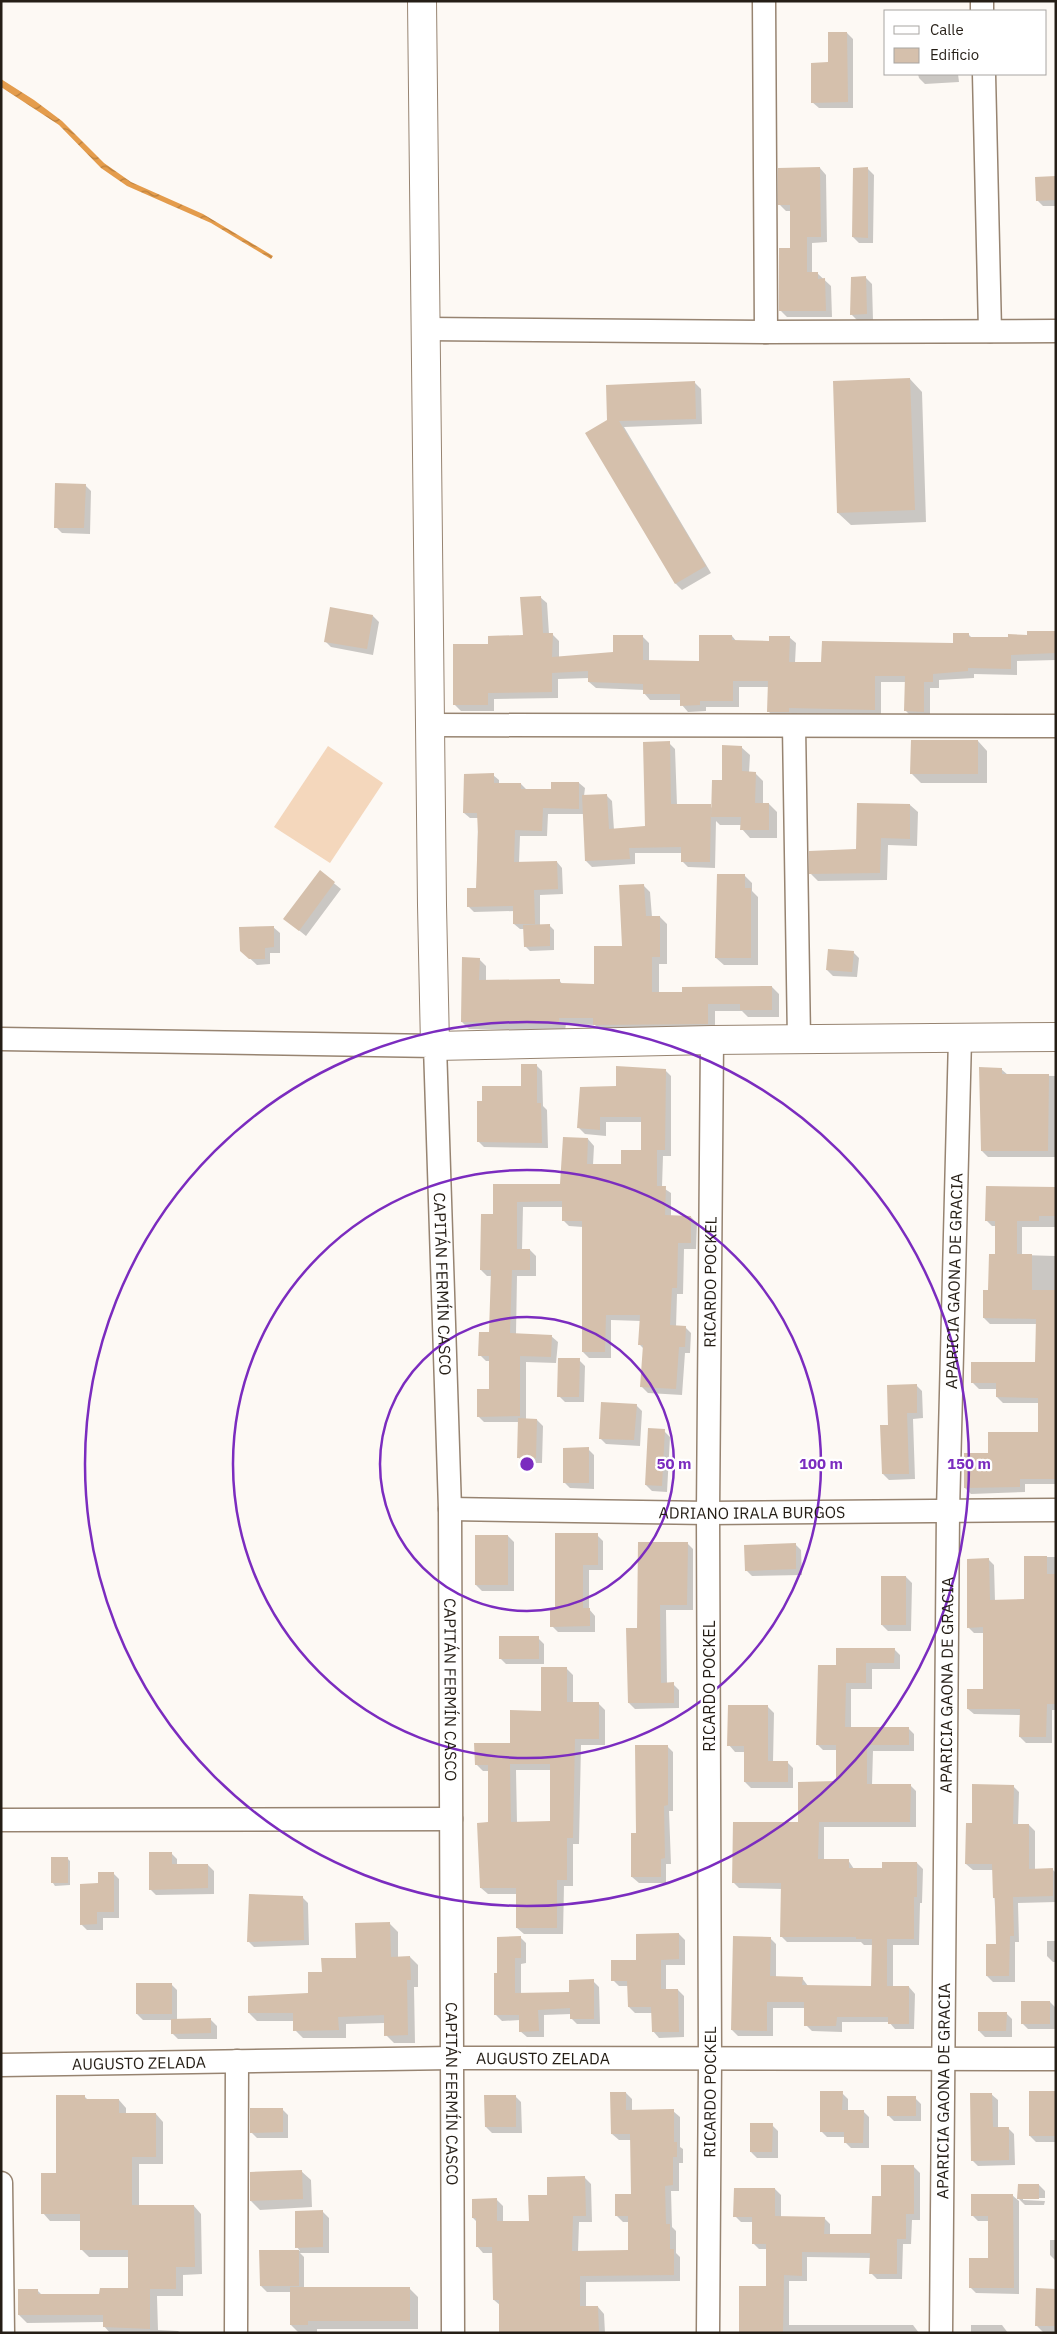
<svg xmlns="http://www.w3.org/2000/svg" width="1057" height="2334" font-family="'IBM Plex Sans',sans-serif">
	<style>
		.grass { fill: #f4d7bc }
		.water { fill: url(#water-waves) }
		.shadow { fill: #0003; fill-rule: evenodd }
		.building { fill: #d5c0ac; fill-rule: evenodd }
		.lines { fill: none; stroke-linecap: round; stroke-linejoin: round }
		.street-casing { stroke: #978471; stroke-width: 25 }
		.secondary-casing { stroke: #978471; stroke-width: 30 }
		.street { stroke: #fff; stroke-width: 22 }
		.secondary { stroke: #fff; stroke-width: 28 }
		.ring { fill: none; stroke: #7b2cbf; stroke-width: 2.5 }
		.labels { text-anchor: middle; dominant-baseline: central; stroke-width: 4.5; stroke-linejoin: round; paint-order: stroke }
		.street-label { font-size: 16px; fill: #251e16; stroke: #fff }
		.centre { fill: #7b2cbf; stroke: #fff; stroke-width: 2.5 }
		.ring-label { font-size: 15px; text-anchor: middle; font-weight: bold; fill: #7b2cbf; stroke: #fff; stroke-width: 4.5; stroke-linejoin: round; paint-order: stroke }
	</style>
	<defs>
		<pattern id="water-waves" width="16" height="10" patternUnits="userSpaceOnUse" patternTransform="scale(1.25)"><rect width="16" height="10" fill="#e49c4c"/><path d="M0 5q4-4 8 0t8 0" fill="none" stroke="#b97f3e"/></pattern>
	</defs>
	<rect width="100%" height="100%" fill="#fdf9f4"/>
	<path class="grass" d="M328 746 383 783 330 863 274 827Z"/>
	<path class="water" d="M1 79 34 100 62 121 104 163 131 182 203 214 273 256 271 259 211 223 127 186 101 168 59 125 1 87Z"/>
	<path class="shadow" d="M847 33 853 39V108H819L812 102 829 64Z
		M918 74H958L959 82 925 84 919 78Z
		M820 168 826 175 827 242 812 243V273H817L831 286 832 317H787L781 311 792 249 791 211H786L780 205Z
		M868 169 874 175 873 243H859L853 237Z
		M1056 178V206H1043L1037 200Z
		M866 278 872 284 873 320H857L851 314Z
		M910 379 922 392 926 522 851 525 838 513Z
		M695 383 701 389 702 424 624 427 711 573 682 590 676 584 586 433Z
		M85 485 91 491 90 534 62 533 56 527Z
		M540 597 547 603 549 634H552L559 641V658L614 653 643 637 649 643V661L701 662 732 636 737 642H770L789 637 796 643 795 663H823L955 645 968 634 972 638H1009L1056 632V660L1017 661V675L974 674V678L939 680V688H930V718L912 717 906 711V682H881V716L795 714V718H775L769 712V687H739V707H706V711L688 712 682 705 681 700H650L644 693V690L596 688 589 682V678L558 679V698L494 699V711H461L454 704 489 645 524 636Z
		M373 616 379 622 373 655 331 647 325 641Z
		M978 741 987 751V783H921L912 774Z
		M669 743 675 749 677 805 710 806 712 808 723 781 741 747 750 755 749 773H755L763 781V804H769L777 812V838H750L742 829V825H720L716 821 715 868 688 867 682 861V853H635V864L592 867 586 861 584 814H548L547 836H520L519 863 557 862 562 868 563 894 540 895V925H549L554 930V950L530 951 525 946V929H520L514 924 515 911 474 912 468 906 477 889 478 818H470L464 813 493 775 499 780V784H521L527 790H552L579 783 585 788 584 796 606 795 612 801 614 830 646 827Z
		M910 805 918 812 917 846 888 845 887 880 818 881 811 874 857 850Z
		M320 872 341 889 306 936 285 919Z
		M745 876 752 883V891L758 897V965H724L716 958Z
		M643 885 650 892 652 917H660L667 924V964H659V993L684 994 772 987 779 994V1017H748L742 1011H715V1031L602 1032 595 1025 566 1024 565 1031 469 1029 462 1022 479 959 486 966V981L559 980 563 985H595L624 948Z
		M273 927 280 933V953H270V964L257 965 245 954Z
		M853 952 859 958 857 977 833 976 827 970Z
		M536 1065 542 1071 543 1106 547 1110 548 1148 484 1147 478 1141 522 1087Z
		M1001 1069 1008 1075 1056 1076V1157H988L982 1151Z
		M665 1070 671 1076V1156H663L662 1187 671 1193V1217H691L697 1223 696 1249H684L683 1294H677L676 1327H685L691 1333 690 1353H685L682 1395 648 1393 642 1387 644 1349 640 1345 641 1321 611 1320V1358H589L583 1352V1227L569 1226 563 1220V1207H523L522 1250H530L536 1256V1276H517L516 1334 551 1336 558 1342 556 1363 526 1362V1420H537L543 1426 542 1463H524L518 1457 519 1422H484L478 1416 490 1390V1361H486L480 1355 490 1334 492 1276H487L481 1270 494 1215V1186H561L588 1139 594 1146 593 1165H622L642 1152V1122H606V1136L585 1134 579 1128 617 1087Z
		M1056 1188V1227H1022V1255L1056 1256V1484H1025V1492L971 1494 965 1488 989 1454 1039 1433V1403H1003L997 1397V1389H979L973 1383 1037 1364V1324H990L984 1318 996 1255V1226H992L986 1220Z
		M579 1360 585 1366 584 1402H565L559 1396Z
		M916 1385 922 1391 923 1418 913 1419 915 1479 889 1480 883 1474 890 1426Z
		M636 1405 642 1411 640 1446 606 1444 600 1438Z
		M664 1431 670 1437 667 1492 652 1491 646 1485Z
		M588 1449 594 1455V1489L570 1488 564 1482Z
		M597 1535 603 1541V1570H589V1609L595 1616V1632H558L552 1626 556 1609Z
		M508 1536 514 1542V1591H482L476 1585Z
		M687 1543 693 1549V1610H666L667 1684H673L679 1690V1708L635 1709 629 1703 639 1629Z
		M795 1544 801 1550 802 1575 752 1576 746 1570Z
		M1025 1557H1056V1710H1052V1743H1026L1020 1737 1021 1715 974 1714 968 1709 984 1690V1633H974L968 1627 988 1559 994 1565 995 1601 1025 1600Z
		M906 1577 912 1583 911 1631H888L882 1625Z
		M538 1638 544 1644V1664H506L500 1658Z
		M894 1649 900 1655V1669H872V1689H851V1728H908L914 1734V1751H873L872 1785H910L916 1791V1827H824V1860H848L854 1869 883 1870 917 1863 923 1869 922 1903H920L919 1945H893V1988L909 1987 915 1994 914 2029H895L889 2022H842V2032L812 2031 806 2025V2008H773V2036H738L732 2030 770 1938 776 1944V1978H802L808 1986 873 1987V1945H864L861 1942H787L781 1936 782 1889 739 1888 733 1882 799 1824 838 1782V1750H823L817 1744 837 1666Z
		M566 1668 573 1675V1704L598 1703 605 1710V1745H581L579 1844H573V1886H564L563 1934H524L517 1928V1894H488L481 1888 490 1824 489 1771H483L476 1764 511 1744 543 1712ZM516 1770H551V1823H517Z
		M768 1707 774 1713 773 1762H787L793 1768V1788H751L745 1782V1752H735L729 1745Z
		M667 1746 673 1752V1811H669L671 1864H666V1883H639L632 1877 638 1834Z
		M1013 1786 1019 1792 1018 1825H1029L1035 1831V1870L1052 1869 1056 1873V1902L1018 1903 1019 1942H1015V1982H993L987 1976 997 1945 993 1870H973L966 1864 973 1825Z
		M171 1853 177 1859V1865H208L214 1871V1894L156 1895 150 1889Z
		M67 1858 70 1861V1885L55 1886 53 1883Z
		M113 1873 119 1879V1918H103V1930H87L81 1924 100 1885Z
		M302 1897 308 1903 309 1945 254 1947 248 1941Z
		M390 1924 398 1932V1958L410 1957 418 1965V1987H414L415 2043H394L386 2035 385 2023 346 2024V2038H303L295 2030V2021H257L249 2013 309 1995 323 1973 357 1959Z
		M679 1934 685 1940V1965H666V1990H678L684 1996V2037L659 2038 653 2031V2013H635L629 2007V1986H619L613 1980Z
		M520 1937 526 1943V1963L521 1964V1994L571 1993 593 1981 599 1987 600 2024H577L571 2018V2014L544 2015V2037H527L520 2031V2020L502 2021 496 2015 499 1974Z
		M1047 1941H1056V1962H1053L1047 1956Z
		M171 1984 177 1990V2020H211L217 2026V2039H178L172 2033V2020H143L137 2014Z
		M1050 2002 1056 2008V2029H1028L1022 2023Z
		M1006 2013 1012 2019V2037H985L979 2031Z
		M626 2093 632 2099V2111H673L680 2117V2147L683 2149V2163H679V2191H671L672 2227 676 2231V2253L680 2257V2281L586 2282V2307H598L604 2314 605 2333H477L501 2332V2306L494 2300 493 2253H483L477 2246V2222L473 2218 496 2199 503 2206V2222H530L548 2196 585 2178 591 2184 592 2222H579L578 2252 630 2251 629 2222H623L616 2215 632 2195 631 2140H619L612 2134Z
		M842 2093 848 2099V2111H863L869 2117V2148H851L845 2142V2137H827L821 2131Z
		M1056 2093V2142H1036L1030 2136Z
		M991 2094 998 2100V2128H1008L1014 2134 1015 2165 978 2166 972 2160Z
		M84 2096 88 2100H119L126 2108V2114H156L163 2122V2164H139V2206H194L201 2214 202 2274 183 2275V2296H157L158 2330 178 2331 180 2333H110L104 2326V2322L27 2323 19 2315 37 2290 43 2296 100 2295 130 2289V2257H89L81 2249 82 2221H50L43 2213Z
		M515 2096 521 2102 522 2133H492L486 2127Z
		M915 2098 921 2104V2121H894L888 2115Z
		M282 2109 288 2115V2138H257L251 2132Z
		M772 2125 778 2131V2158H757L751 2152Z
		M914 2167 920 2173V2220H912L911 2244H903L902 2279H877L871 2273V2258L807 2257V2281H789V2325H913L919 2333H740L768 2287V2249H759L753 2243V2222H741L735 2216 775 2189 781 2195V2218H824L830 2224V2236H873L882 2197Z
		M301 2171 311 2180 312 2207 260 2210 251 2201Z
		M1039 2185 1045 2191V2198H1023V2200L1045 2201 1044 2205H1025L1019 2199Z
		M1012 2195 1019 2201V2294L976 2293 970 2287 989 2259 990 2221H978L972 2215Z
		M323 2212 329 2218V2253H300L304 2257V2289L409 2288 418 2297V2329H317V2333H299L291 2325V2292H267L261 2286V2251H300L297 2247Z
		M1050 2240H1056V2261L1050 2255Z
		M1056 2290V2332H1043L1037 2326Z
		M971 2325H1002L1008 2333H971Z"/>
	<path class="building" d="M828 32H847L848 102 811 103V63L828 62Z
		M820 167 821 237H807V272H818V279L825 278 826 311H779V248H790V205H778V168Z
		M868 167V238L852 237 853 168Z
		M1056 176V200L1036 201 1035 177Z
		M866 276 867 314 850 315 851 277Z
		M910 378 915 510 837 513 833 381Z
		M695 381 696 419 619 421 706 566 675 584 585 433 607 420 606 385Z
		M55 483 86 484 84 528H54Z
		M541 596 543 633H553L552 657 613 652V635H643V660L699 661V635H732V640L769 641V636H790L789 662H821L822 641 953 643V633H969V637H1008V634L1027 635V631H1056V653L1011 655V669L968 668V671L933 674V682H924V712L904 711 905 676H875V710L789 708V712H767L768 681H733V701H700V705L680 706V694H643V684L588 682V671L552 673V692L488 693V705H453V644H488V636L523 635 520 597Z
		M330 607 373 615 367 649 324 642Z
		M911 740H978V774H910Z
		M670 741 671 804H711L710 862H681V847L629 848 630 859 585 861 582 795 607 794 609 829 645 826 643 742Z
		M722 745 742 746V771L756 772 755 803H769V830H740L741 817H711L712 780H722Z
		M494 773V783H521V789H551V782H579V809L543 808 542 831 515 830 514 862 557 861 558 889 534 890 535 924H513V906L467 907V888H476L478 832 477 813H463L464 774Z
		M857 803 910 804V839L881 838 880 873 809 874V851L856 849Z
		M320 870 335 882 299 931 283 919Z
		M717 874H745V888H751V958H715Z
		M644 884 646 916H660V957H652V992H682V987L772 986V1010H740V1004H708V1024L593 1025V1018H559V1024L461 1022 462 957 480 958 479 980 560 979V983L594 984V946H622L619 885Z
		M550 924V946L524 947 523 925Z
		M274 926V947L265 948V959H249L240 951 239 927Z
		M828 949 854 951 852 972 826 970Z
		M521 1064H537V1103H541L542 1143 477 1142V1101H482V1086H521Z
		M616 1066 666 1069 665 1150H657V1186H666L665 1215 691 1216V1243H678L677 1288H672L670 1325 686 1326 685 1347H679L676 1389 640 1387 643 1345H638L640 1315H606L605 1352H582V1221H562V1201L517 1202V1249H530V1270H512L510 1333 552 1335 551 1357 520 1356V1416L477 1417V1389H489V1356H478L479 1332H489L491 1270H480L481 1214H493V1184H560L563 1137 588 1138 587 1164H621V1150H641V1117H600V1130L577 1128 580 1087 616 1086Z
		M979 1067 1002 1068V1074H1049L1048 1151H981Z
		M986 1186 1056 1187V1216H1039V1221H1017V1254H1032V1290H1056V1479H1020V1487L964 1488V1453H988V1432H1038V1398L996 1397V1383H971V1362H1035L1036 1319 983 1318V1290H988L989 1254H995V1221H985Z
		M558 1358H580L579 1397H557Z
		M917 1384V1413H907L909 1474H882L880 1425H888L887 1385Z
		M601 1402 637 1404 634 1440 599 1439Z
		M518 1418 537 1419 536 1458H517Z
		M648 1428 665 1429 662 1486 645 1485Z
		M589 1447V1483H563V1448Z
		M555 1533H598V1565H583V1608H590V1626L550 1627V1608H555Z
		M475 1535H508V1585H475Z
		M638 1542H688L687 1605H660L661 1683 674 1682V1703H628L626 1628H637Z
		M796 1543V1569L745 1571 744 1545Z
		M1024 1556H1047V1574H1056V1704H1047L1046 1737H1019L1020 1709H967V1689H983V1627L967 1628V1559L989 1558 990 1600 1024 1599Z
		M881 1576H906V1625H881Z
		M499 1636H539V1659H499Z
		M836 1648H895L894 1663H866V1683H846L845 1727H909V1745H867V1784H911L910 1822H819L818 1859H849V1868H882V1862H917V1897H914V1939H887V1986H909V2024H888V2017H837L836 2026H804V2002H767V2031L731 2030 733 1936 771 1937 770 1976 803 1977 802 1985 871 1986 872 1939H856V1937H780L781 1883H732L733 1822H798V1782L836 1781V1745H816L818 1665H836Z
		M541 1667H567V1702H599V1739H575L573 1838H567V1880H557V1928H516V1888H480L477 1823 488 1822V1765H475L474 1743H510V1710L541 1711ZM510 1764H550V1821L511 1822Z
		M728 1705H768V1761H788V1782H744V1746H727Z
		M635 1745H668V1805L664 1806 665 1858 661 1859V1877H631V1833H636Z
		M972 1784 1014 1785 1013 1824H1029V1869L1053 1868V1896L1013 1897 1014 1936H1010L1009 1976H986V1944H996L995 1898H993L992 1864H965L966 1823H972Z
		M149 1852H172V1864H208V1888L149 1890Z
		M51 1857H68V1883H51Z
		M98 1872H114V1912H97V1924L80 1925V1884L98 1883Z
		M249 1894 303 1896 304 1940 247 1942Z
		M390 1922 391 1957 410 1956 411 1980H407L408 2035 384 2036V2015L338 2017 339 2030 293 2031V2013H248V1996L308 1993V1972H322L321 1958H356L355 1923Z
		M679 1933V1959L661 1960V1989H678L679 2032H652L651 2007H628L627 1981H611V1960H636V1934Z
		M521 1936V1958H515V1993L569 1992V1980L594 1979V2019H570V2008L538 2010 539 2031 519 2032V2015H494V1973H497V1937Z
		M136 1983H172V2014H136Z
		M1021 2001H1050V2024H1021Z
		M978 2012H1007L1006 2031H978Z
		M211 2018V2033L171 2034V2019Z
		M820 2091H843L842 2110H864L863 2143H844V2132H820Z
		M1029 2091H1056V2136H1029Z
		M610 2092H626V2110L674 2109V2142H677V2157H673V2185L665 2186 666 2224H670V2249H674V2275L580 2276V2306H598L599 2332 499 2333V2300H493L492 2247H476V2218H472V2199L497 2198V2221H529L528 2195H547V2177L585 2176 586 2216H573L572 2251 628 2250V2216H615V2194H631L630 2134H611Z
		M970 2093H992L993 2127H1009V2160L971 2161Z
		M56 2095H85V2099H119V2113H156V2157H132V2205H194L195 2267H176V2289H150V2329L103 2327V2315H18V2289H38V2294H99L100 2288H128V2250H80V2214H41V2173H56Z
		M484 2095H516V2127H485Z
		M887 2096H916V2116H887Z
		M250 2108H283V2132L250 2133Z
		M750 2123H773L772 2152H750Z
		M881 2165H914V2214H906V2239H897V2274H869L870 2253 802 2252V2276L784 2275 783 2333H739V2286H766V2244H752V2217H733L734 2188H775V2216L825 2217 824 2234H871L872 2196H881Z
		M302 2170 303 2199 250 2201V2172Z
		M1018 2184H1039V2199H1017Z
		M971 2194H1013L1014 2288H969V2258H988V2216H971Z
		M323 2210V2247L295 2248V2211Z
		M259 2250H299V2286H260Z
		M290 2287H410V2321H308V2325H290Z
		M1036 2288 1056 2289V2326H1035Z"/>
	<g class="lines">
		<g class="street-casing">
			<g id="street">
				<path d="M764 1 766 332"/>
				<path d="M982 1V11"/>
				<path d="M984 74 990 331"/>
				<path d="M426 329 766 332 1056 331"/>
				<path d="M430 725 1056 726"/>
				<path d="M794 726 799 1040"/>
				<path id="s1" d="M1 1039 435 1046 450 1509 453 2333"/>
				<path id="s2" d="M450 1509 708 1513 1056 1510"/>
				<path d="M1 1820 451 1819"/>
				<path id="s3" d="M1 2065 452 2058 1056 2059"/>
				<path d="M1 2183 3 2333"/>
				<path d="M236 2333 237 2061"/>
				<path id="s4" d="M708 2333 710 2060 708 1513 712 1040"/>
				<path id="s5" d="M941 2333 948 1511 960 1038"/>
			</g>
		</g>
		<g class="secondary-casing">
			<path id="secondary" d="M422 1 432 905 435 1046 712 1040 1056 1037"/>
		</g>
		<use href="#street" class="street"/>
		<use href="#secondary" class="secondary"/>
	</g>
	<g class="ring">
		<circle cx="527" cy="1464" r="147"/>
		<circle cx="527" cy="1464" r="294"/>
		<circle cx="527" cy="1464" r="442"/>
	</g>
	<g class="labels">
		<g class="street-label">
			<text stroke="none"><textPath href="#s5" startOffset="1052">APARICIA GAONA DE GRACIA</textPath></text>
			<text stroke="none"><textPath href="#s4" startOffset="1051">RICARDO POCKEL</textPath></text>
			<text stroke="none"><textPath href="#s1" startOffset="672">CAPITÁN FERMÍN CASCO</textPath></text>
			<text stroke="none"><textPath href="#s2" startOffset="302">ADRIANO IRALA BURGOS</textPath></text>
			<text stroke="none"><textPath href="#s5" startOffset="648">APARICIA GAONA DE GRACIA</textPath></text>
			<text transform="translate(709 1686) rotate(-90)">RICARDO POCKEL</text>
			<text stroke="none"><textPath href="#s1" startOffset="1078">CAPITÁN FERMÍN CASCO</textPath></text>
			<text stroke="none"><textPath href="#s3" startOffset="542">AUGUSTO ZELADA</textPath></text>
			<text stroke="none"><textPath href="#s3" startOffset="138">AUGUSTO ZELADA</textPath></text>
			<text stroke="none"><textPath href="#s5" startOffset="242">APARICIA GAONA DE GRACIA</textPath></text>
			<text stroke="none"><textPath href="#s4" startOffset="241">RICARDO POCKEL</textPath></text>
			<text stroke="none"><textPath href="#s1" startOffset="1482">CAPITÁN FERMÍN CASCO</textPath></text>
		</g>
	</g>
	<circle cx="527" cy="1464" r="8" class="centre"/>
	<g class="ring-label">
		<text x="674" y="1469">50 m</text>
		<text x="821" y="1469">100 m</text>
		<text x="969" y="1469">150 m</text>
	</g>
	<rect width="1057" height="2334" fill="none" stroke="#251e16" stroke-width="5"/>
	<rect x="884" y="10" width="162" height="65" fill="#ffffff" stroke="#a8a5a2"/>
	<rect x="894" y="26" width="25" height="8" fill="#ffffff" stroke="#a8a5a2"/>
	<text x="930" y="35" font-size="15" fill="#251e16">Calle</text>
	<rect x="894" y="48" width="25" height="15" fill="#d5c0ac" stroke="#a8a5a2"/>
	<text x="930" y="60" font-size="15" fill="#251e16">Edificio</text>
</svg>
